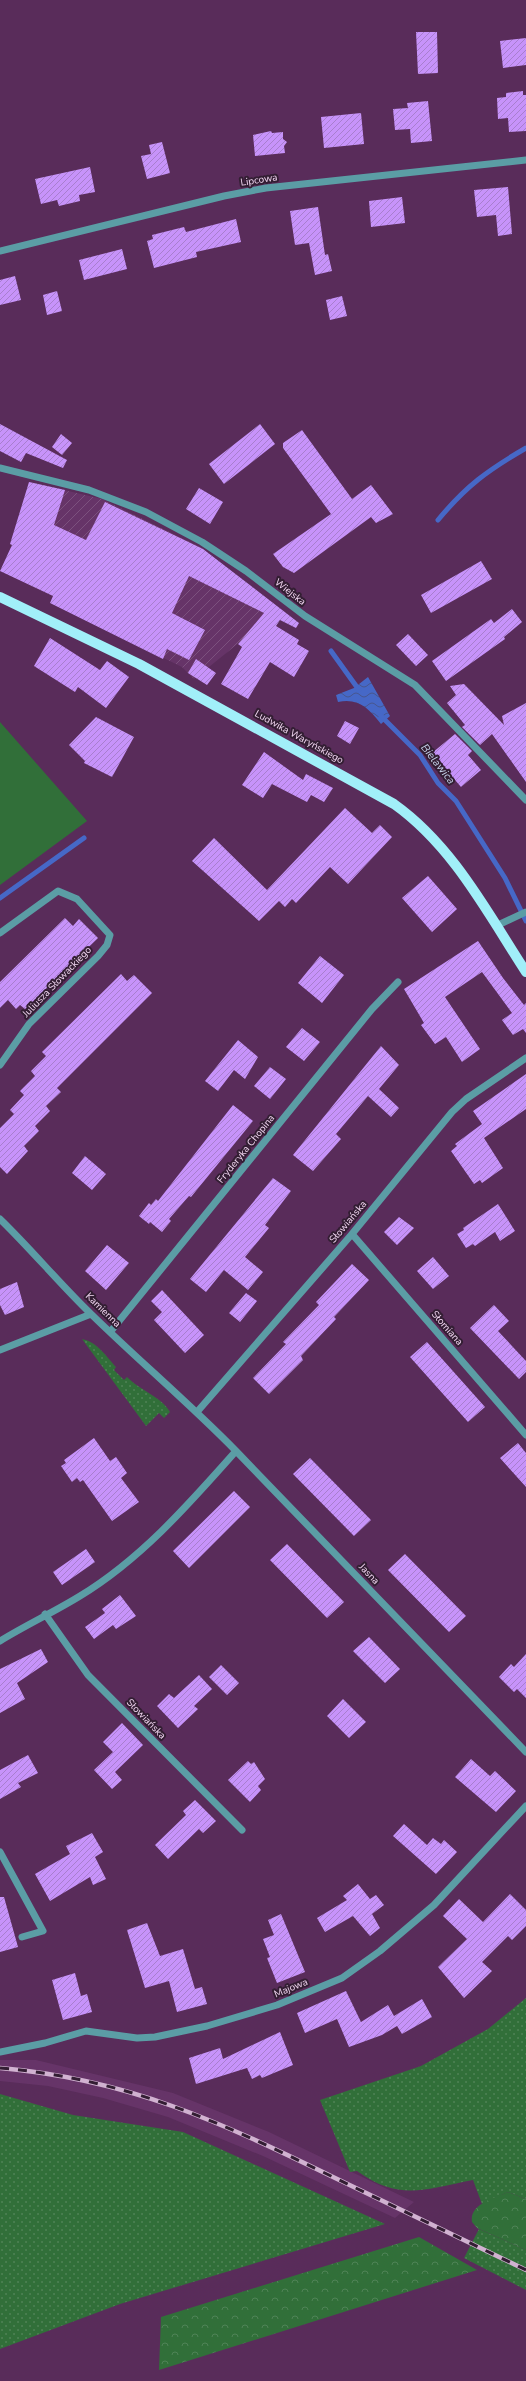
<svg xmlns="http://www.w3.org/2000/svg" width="526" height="2381" font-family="'Nunito Sans',sans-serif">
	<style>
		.built { fill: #663468 }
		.industrial { fill: url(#industrial-furrows) }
		.grass { fill: url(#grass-dots) }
		.forest { fill: url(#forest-crowns) }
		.green { fill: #316f39 }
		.water { fill: url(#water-waves) }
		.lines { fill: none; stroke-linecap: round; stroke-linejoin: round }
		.stream { stroke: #4668c7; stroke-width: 5 }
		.building { fill: url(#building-hatch) }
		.minor { stroke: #5b9da5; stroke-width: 7 }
		.major { stroke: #a1eff9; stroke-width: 10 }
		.rail-casing { stroke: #d1b2d1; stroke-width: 4.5 }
		.rail { stroke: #331e33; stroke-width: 3; stroke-dasharray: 9; stroke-linecap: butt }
		.labels { text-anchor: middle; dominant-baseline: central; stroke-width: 4; stroke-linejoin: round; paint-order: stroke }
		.street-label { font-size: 10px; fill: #f3d8f3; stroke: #331e33 }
		.water-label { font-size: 11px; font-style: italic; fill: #c4d0e8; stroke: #331e33 }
	</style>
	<defs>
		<pattern id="industrial-furrows" width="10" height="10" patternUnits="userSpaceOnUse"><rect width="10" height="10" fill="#663468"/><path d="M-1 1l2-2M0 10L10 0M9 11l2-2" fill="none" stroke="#7c517e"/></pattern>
		<pattern id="grass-dots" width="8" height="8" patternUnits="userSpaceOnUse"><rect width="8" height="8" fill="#316f39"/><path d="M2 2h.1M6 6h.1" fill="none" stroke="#4f8356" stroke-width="1.8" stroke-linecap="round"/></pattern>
		<pattern id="forest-crowns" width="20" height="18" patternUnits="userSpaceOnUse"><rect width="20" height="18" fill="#316f39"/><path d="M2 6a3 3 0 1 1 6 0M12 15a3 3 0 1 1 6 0" fill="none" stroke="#4f8356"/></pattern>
		<pattern id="water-waves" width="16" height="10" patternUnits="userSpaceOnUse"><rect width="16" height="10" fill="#4668c7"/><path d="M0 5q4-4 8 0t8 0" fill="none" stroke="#47568e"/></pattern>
		<pattern id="building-hatch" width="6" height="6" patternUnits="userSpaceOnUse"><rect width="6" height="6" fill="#c793fa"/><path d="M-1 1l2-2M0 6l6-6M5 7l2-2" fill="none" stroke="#a87ece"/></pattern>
	</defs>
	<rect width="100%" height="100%" fill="#592c5a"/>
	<path class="built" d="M0 2060H36L173 2093 269 2132 414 2202 395 2218 263 2156 168 2117 103 2098 48 2086 0 2081Z"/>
	<path class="industrial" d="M30 482 102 499 200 547 276 609 267 620 194 679 182 667 54 604 66 575 11 550Z"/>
	<path class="grass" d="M82 1339C97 1342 106 1356 116 1367L114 1370 124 1380 127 1377C139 1390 162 1397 170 1412L164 1418 159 1413 146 1426Z
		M526 1998V2199L508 2192 482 2204 473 2180C425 2189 400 2202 357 2171L350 2172 320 2100 421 2066 488 2029Z
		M0 2094 73 2115 183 2132 385 2224 120 2304 0 2349Z
		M479 2229 526 2250V2290L464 2258Z"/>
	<path class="forest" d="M508 2192 526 2199V2250L477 2228 472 2222C469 2204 495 2198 508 2192Z
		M419 2237 477 2270 159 2370 161 2317Z"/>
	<path class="green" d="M0 722 87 821 0 885Z"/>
	<path class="water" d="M368 677 390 716 381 724C368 708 359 698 338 702L336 695 354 688Z"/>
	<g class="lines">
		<path class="stream" d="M438 520C466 486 488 470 526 448
			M331 651 359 690
			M381 716 420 755 438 783 456 801 505 878 526 921
			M0 898 84 838"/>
	</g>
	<path class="building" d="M416 32H437L438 73 418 74Z
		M526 38V65L503 68 500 41Z
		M523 91V95H526V131L509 132 508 118 498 119 497 98 506 97V93Z
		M428 101 432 141 411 143 410 129 395 130 393 109 408 108 407 103Z
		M361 113 364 144 324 148 321 117Z
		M271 131 272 133 283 132V139L287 142 284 146 285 153 255 156 253 135Z
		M162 142 170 173 147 179 141 156 151 154 149 145Z
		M90 167 95 192 79 195 80 201 59 206 57 200 41 204 35 179Z
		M508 187 512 234 498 236 496 215 477 217 474 190Z
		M402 197 405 223 371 227 369 201Z
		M318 207 325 255 328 254 332 271 315 275 309 243 295 245 290 211Z
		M236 219 241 242 196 252 197 257 154 268 147 241 153 239 152 235 184 227 186 232Z
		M122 249 127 269 84 280 79 260Z
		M15 276 21 300 0 305V280Z
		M57 291 62 311 47 315 43 295Z
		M342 296 347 316 330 320 326 300Z
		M0 424 67 460 63 468 26 453 21 462 0 451Z
		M260 424 275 444 224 484 209 464Z
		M302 430 352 499 371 485 393 514 376 523 371 517 294 573 283 567 273 554 331 514 283 448V443Z
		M61 434 72 443 62 455 52 447Z
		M29 482 65 490 54 525 86 540 105 502 203 549 299 623 296 628 280 620 276 626 299 640 297 644 309 651 294 677 270 662 248 699 221 684 242 647 238 644 264 613 189 576 172 613 205 630 189 660 167 649 163 659 50 603 53 596 0 571 12 545 10 544Z
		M199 488 223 502 210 524 186 509Z
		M481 561 492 579 431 613 421 595Z
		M512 609 522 622 504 637 505 639 446 681 432 661 491 619 494 623Z
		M408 634 428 655 416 666 396 645Z
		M50 638 100 670 107 661 129 677 106 708 78 687 75 692 34 666Z
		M196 659 216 673 207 685 188 673Z
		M464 684 504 725 502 716 526 703V782L492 734 480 745 462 727 465 725 447 703 456 695 450 686Z
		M96 717 134 737 112 777 84 763 85 761 69 745Z
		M345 721 359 728 350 744 337 736Z
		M455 734 472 751 468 755 481 770 461 787 432 753Z
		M264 752 303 780 306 774 333 788 324 802 311 795 307 802 272 784 263 798 242 785Z
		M345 808 372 833 380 825 392 837 348 884 330 867 296 903 292 899 285 907 279 901 259 921 192 861 214 838 267 890Z
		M428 876 457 909 432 932 402 898Z
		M65 918 73 926 79 919 98 938 25 1009 20 1005 16 1009 8 1000 0 1008V982Z
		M478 941 503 978 524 1005 526 1003V1033L523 1029 513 1035 502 1020 512 1013 482 972 445 997 480 1049 462 1062 446 1037 435 1044 421 1025 424 1023 404 989Z
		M320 956 344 975 322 1003 298 983Z
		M121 974 127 981 134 975 152 993 57 1088 61 1092 46 1106 50 1111 35 1126 39 1131 24 1146 28 1151 7 1174 0 1167V1128L14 1114 10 1110 24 1095 20 1091 35 1076 31 1071 46 1056 42 1052Z
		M302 1028 320 1042 304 1061 286 1047Z
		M238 1040 258 1057 245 1079 234 1070 218 1091 205 1081Z
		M381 1046 399 1065 379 1089 399 1108 391 1117 368 1096 336 1134 341 1139 313 1171 293 1155Z
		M270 1067 286 1079 270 1099 254 1086Z
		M526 1074V1109L484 1138 503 1168 482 1183 480 1180 474 1184 451 1151 457 1146 455 1144 482 1124 473 1111Z
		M233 1105 253 1121 191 1197 189 1196 169 1219 171 1221 162 1232 150 1222 149 1224 139 1216 149 1203 151 1205 156 1199 158 1201Z
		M85 1156 106 1174 92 1190 72 1173Z
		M273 1178 291 1191 265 1225 269 1228 245 1257 263 1272 248 1290 224 1270 206 1292 190 1279Z
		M498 1204 515 1231 500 1241 495 1232 475 1246 473 1244 466 1248 457 1234 464 1230 463 1228Z
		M399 1217 414 1228 397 1245 384 1232Z
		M107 1245 129 1263 106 1290 85 1271Z
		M433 1257 449 1276 433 1289 417 1271Z
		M352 1264 369 1280 334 1317 336 1319 301 1356 303 1360 269 1394 253 1378 286 1344 283 1342 319 1305 316 1302Z
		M17 1282 24 1307 5 1315 0 1305V1289Z
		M162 1290 204 1335 185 1353 154 1320 162 1312 151 1301Z
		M246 1293 257 1301 240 1322 229 1313Z
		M494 1305 509 1321 498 1331 526 1361V1372L519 1379 470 1328Z
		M427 1342 485 1407 468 1422 410 1357Z
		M94 1438 110 1461 116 1457 127 1473 121 1478 139 1502 112 1521 83 1480 80 1482 77 1478 72 1482 61 1466 66 1463 64 1460Z
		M518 1443 526 1453V1487L500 1458Z
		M310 1458 371 1520 354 1536 293 1474Z
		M234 1491 250 1507 189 1568 173 1551Z
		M287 1544 344 1602 327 1618 270 1560Z
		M86 1549 95 1562 62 1585 53 1572Z
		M405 1554 466 1616 449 1632 388 1570Z
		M120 1595 136 1616 116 1629 113 1625 94 1639 85 1627 105 1613 102 1609Z
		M369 1637 400 1669 385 1683 353 1651Z
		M41 1649 48 1662 17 1683 25 1699 0 1713V1669Z
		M526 1654V1698L517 1689 514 1692 499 1677 511 1664 514 1667Z
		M221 1665 239 1683 227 1695 209 1677Z
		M199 1675 212 1689 194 1706 198 1709 178 1728 157 1706 169 1694 174 1698Z
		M343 1699 366 1722 349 1738 327 1716Z
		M122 1723 143 1745 115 1772 122 1780 112 1789 94 1770 113 1752 103 1742Z
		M28 1755 38 1773 18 1783 21 1787 0 1799V1770Z
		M471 1759 490 1776 495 1771 516 1791 496 1812 455 1777Z
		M248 1761 251 1764 254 1762 265 1779 258 1786 261 1790 250 1802 228 1780Z
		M195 1800 216 1821 203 1833 199 1829 168 1859 155 1845 186 1815 183 1811Z
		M404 1824 427 1845 433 1838 441 1844 444 1840 457 1852 436 1874 393 1836Z
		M92 1833 103 1852 95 1857 106 1879 93 1885 90 1877 50 1901 35 1874 70 1854 66 1846Z
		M358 1884 370 1899 376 1895 384 1905 372 1914 380 1928 370 1936 353 1916 325 1932 317 1918 347 1900 343 1896Z
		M510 1894 526 1910V1926L512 1940 508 1936 482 1962 492 1971 464 1998 438 1967 467 1939 443 1916 459 1899 483 1922Z
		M0 1897H4L18 1947 0 1952Z
		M281 1914 305 1972 277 1983 267 1958 270 1957 263 1939 274 1935 268 1920Z
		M147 1923 160 1956 183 1949 195 1989 202 1987 207 2004 177 2012 169 1981 145 1988 127 1930Z
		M75 1973 81 1996 87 1994 92 2012 63 2020 52 1980Z
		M346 1991 361 2022 388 2005 394 2016 422 1999 432 2017 402 2034 397 2026 382 2035 349 2047 337 2019 305 2033 297 2013Z
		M280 2032 293 2065 262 2078 260 2075 252 2079 247 2068 196 2084 189 2058 220 2048 223 2059Z"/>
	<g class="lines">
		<path class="minor" d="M0 251 224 196 266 188 526 160
			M0 468 89 490 146 512 202 542 246 571 305 616 415 685 526 800
			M496 926 526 912
			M0 933 58 891 77 899 110 935 107 945 98 956 29 1024 0 1065
			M0 1219C31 1249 59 1283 90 1313 138 1360 189 1403 236 1451L526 1752
			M352 1234 526 1435
			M111 1331 372 1009 398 982
			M0 1350 91 1314
			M197 1412 352 1234 452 1112 466 1099 526 1058
			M45 1614 88 1675 242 1830
			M0 1641C26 1625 54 1612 80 1596 141 1559 189 1504 236 1451
			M0 1852 43 1931 22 1937
			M0 2052 45 2043 86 2031 137 2038 155 2037 207 2026 277 2005 342 1978 380 1951 434 1905 526 1806"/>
		<path class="major" d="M0 597 139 664 394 804C453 846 487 912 526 972"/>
		<g class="rail-casing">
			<path id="rail" d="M0 2068C128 2079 220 2122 333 2177 397 2208 462 2239 526 2270"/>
		</g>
		<use href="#rail" class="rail"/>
	</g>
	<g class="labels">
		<g class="street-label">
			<text transform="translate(259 180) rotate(-9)">Lipcowa</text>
			<text transform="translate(290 592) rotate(38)">Wiejska</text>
			<text transform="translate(299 737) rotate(29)">Ludwika Waryńskiego</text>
			<text transform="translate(57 982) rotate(-46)">Juliusza Słowackiego</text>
			<text transform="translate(246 1149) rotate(-51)">Fryderyka Chopina</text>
			<text transform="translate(348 1222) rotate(-50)">Słowiańska</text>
			<text transform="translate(103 1310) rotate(44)">Kamienna</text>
			<text transform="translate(447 1328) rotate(49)">Słomiana</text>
			<text transform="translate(369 1574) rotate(46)">Jasna</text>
			<text transform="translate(146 1719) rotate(46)">Słowiańska</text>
			<text transform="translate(291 1988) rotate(-22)">Majowa</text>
		</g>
		<g class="water-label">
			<text transform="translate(438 764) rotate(52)">Bielawica</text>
		</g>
	</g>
</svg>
